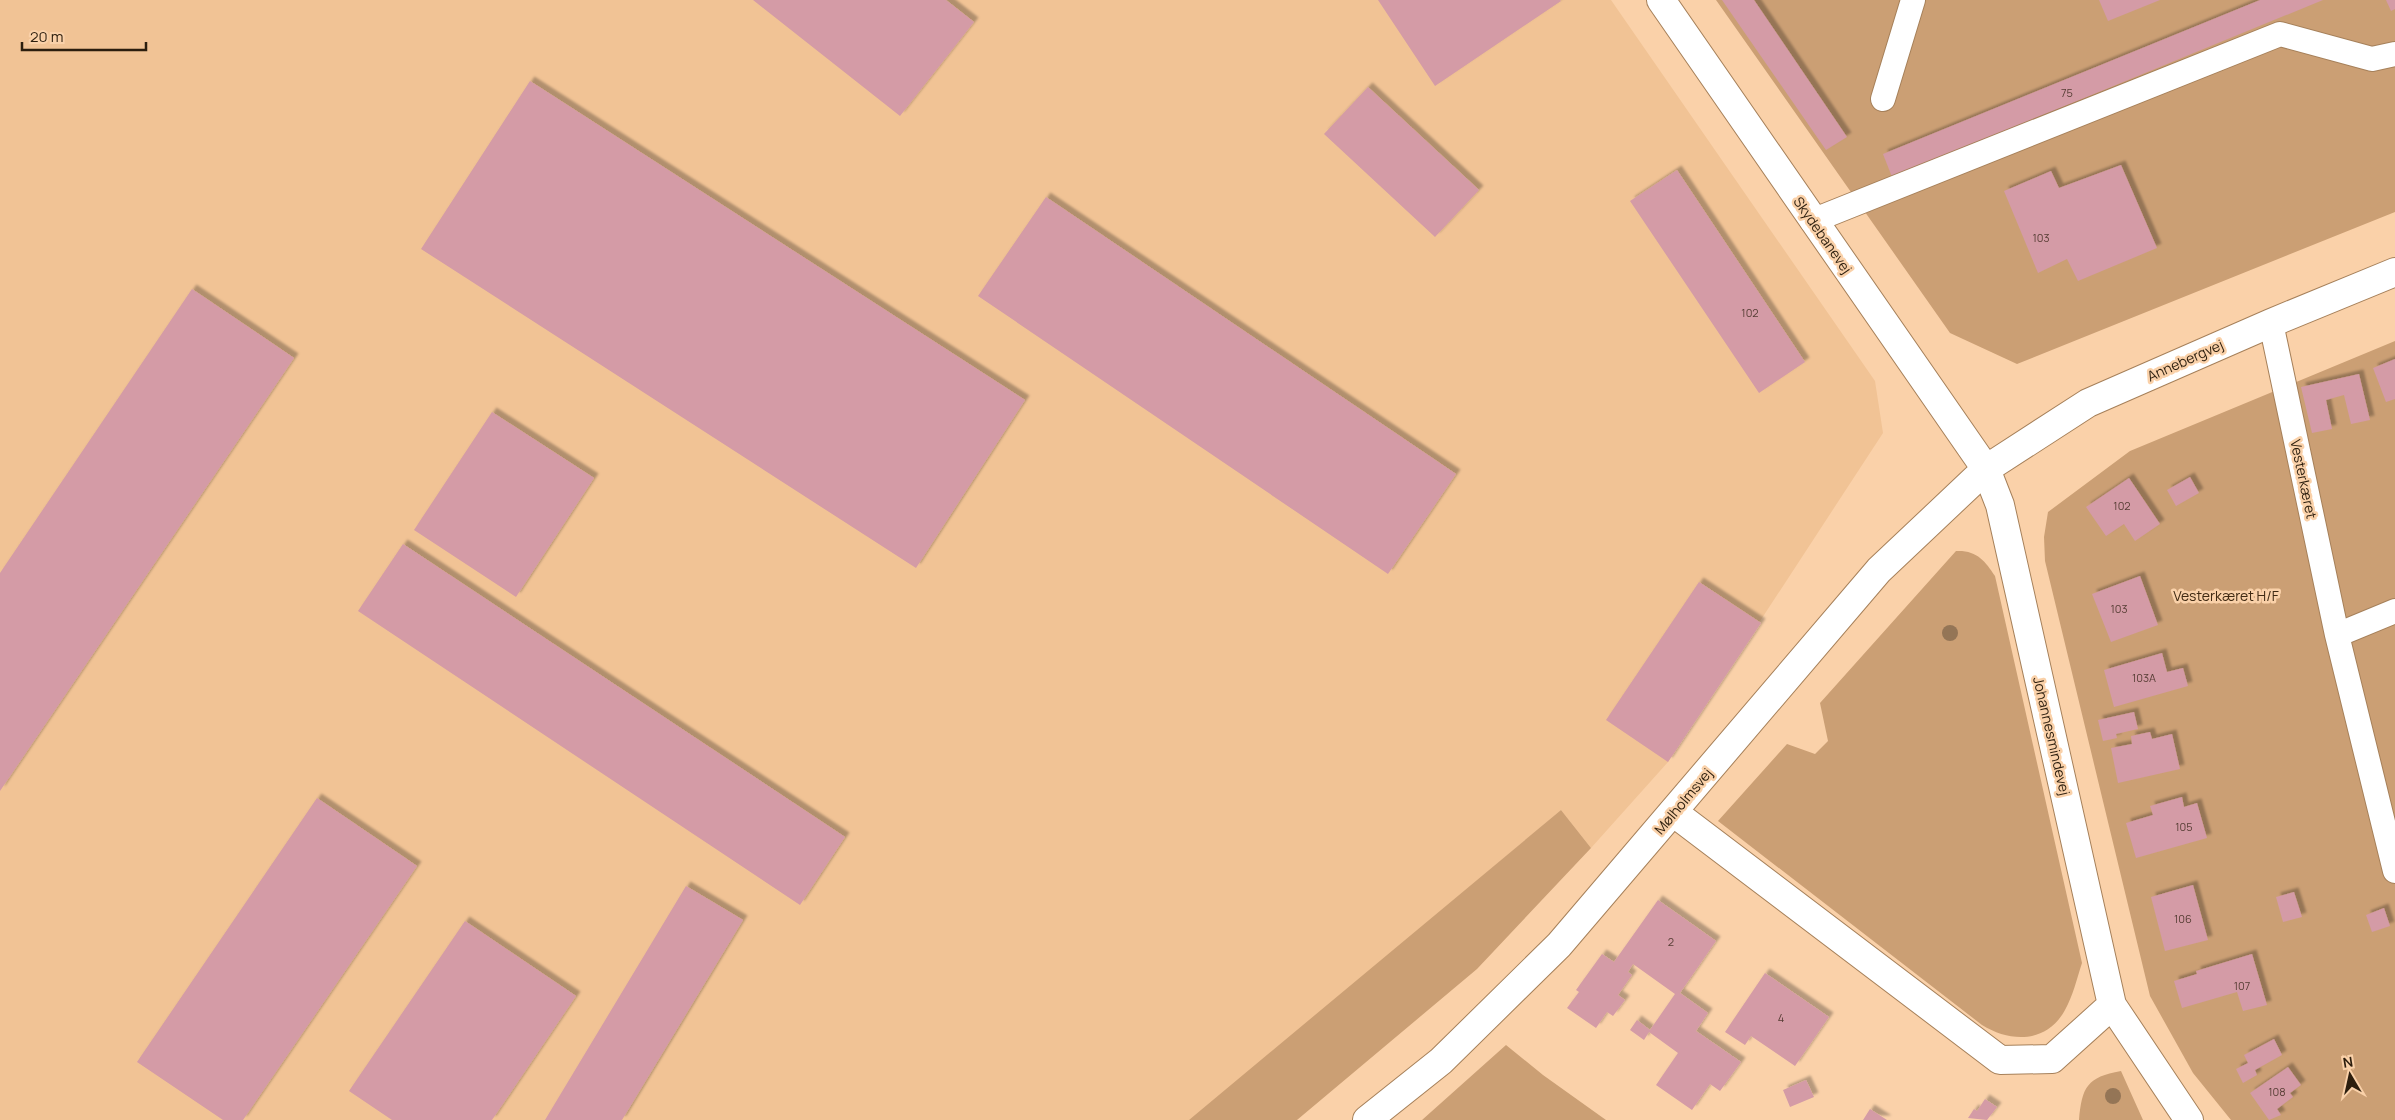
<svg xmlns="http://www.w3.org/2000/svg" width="2395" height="1120" font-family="Manrope,sans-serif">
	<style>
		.built { fill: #f1c395 }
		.green { fill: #cb9f74 }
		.building { fill: #d49ba6; filter: url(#shadow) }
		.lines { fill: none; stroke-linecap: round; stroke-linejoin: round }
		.service-casing { stroke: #a6805a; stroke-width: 26 }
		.minor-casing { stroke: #a6805a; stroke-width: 30 }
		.tertiary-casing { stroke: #a6805a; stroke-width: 30 }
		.service { stroke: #fff; stroke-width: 24 }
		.minor { stroke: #fff; stroke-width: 28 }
		.tertiary { stroke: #fff; stroke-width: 28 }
		.tree { fill: #947556 }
		.labels { text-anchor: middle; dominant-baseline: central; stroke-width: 5; stroke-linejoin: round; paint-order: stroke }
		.number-label { font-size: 11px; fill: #563d34 }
		.street-label { font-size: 14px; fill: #2c1e0e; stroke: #fad1a9 }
		.park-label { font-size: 14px; fill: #402a13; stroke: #fad1a9 }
	</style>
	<defs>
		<filter id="shadow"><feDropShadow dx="4.5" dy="-4.5" stdDeviation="1" flood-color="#0004"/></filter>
	</defs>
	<rect width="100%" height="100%" fill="#fad1a9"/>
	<path class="built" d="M0 0H1611L1875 381 1883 433 1668 762 1591 848 1561 810 1193 1120H0Z"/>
	<path class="green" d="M1716 0H2395V212L2017 364 1950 333Z
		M2395 341V1120H2231L2193 1073 2150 996 2045 561 2044 537 2048 512 2130 451Z
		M1956 551C1977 550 1985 561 1995 576L2082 963C2077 978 2073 996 2065 1010 2047 1043 2011 1043 1982 1025L1718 821 1787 744 1815 754 1828 741 1820 703Z
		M1561 810 1591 848 1477 969 1297 1120H1189Z
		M1506 1045 1543 1075 1606 1120H1422Z
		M2121 1071 2143 1120H2079C2082 1087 2087 1077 2121 1071Z"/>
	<path class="building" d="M753 0H946L974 22 900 116Z
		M1378 0H1560L1561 1 1435 86Z
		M1722 0H1754L1847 137 1826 150Z
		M2099 0H2160L2108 21Z
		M2260 0H2323L1892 177 1883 154Z
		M2386 0H2395V9L2391 11Z
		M530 81 1025 400 916 568 421 249Z
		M1368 87 1479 190 1435 237 1324 134Z
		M2121 165 2157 248 2078 281 2067 259 2038 273 2004 191 2051 171 2059 188Z
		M1677 170 1805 362 1759 393 1630 201Z
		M1046 197 1456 474 1388 574 978 296Z
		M192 289 294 358 0 791V573Z
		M2395 359V399L2386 402 2373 368Z
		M2359 374 2370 420 2351 424 2344 395 2326 400 2332 429 2312 433 2301 387Z
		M492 412 594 478 516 597 414 530Z
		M2190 477 2199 493 2176 506 2167 490Z
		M2129 478 2160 524 2135 541 2124 524 2106 536 2086 507Z
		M403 544 845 837 800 905 358 611Z
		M2140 576 2158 625 2111 642 2092 594Z
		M1699 582 1761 623 1668 762 1606 720Z
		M2162 653 2167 672 2183 668 2188 686 2114 707 2104 670Z
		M2134 712 2138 729 2116 734 2117 738 2103 741 2098 720Z
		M2150 732 2152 739 2172 734 2180 769 2118 783 2111 748 2132 744 2131 736Z
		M2182 797 2184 807 2197 803 2207 838 2136 858 2126 823 2153 815 2150 806Z
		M317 798 417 866 243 1120H223L137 1062Z
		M2193 885 2208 940 2165 951 2151 897Z
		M686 886 743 920 622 1120H545Z
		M2294 892 2302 917 2283 922 2276 897Z
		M1658 900 1716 941 1680 993 1708 1013 1696 1031 1741 1062 1720 1091 1710 1084 1692 1110 1656 1085 1678 1053 1649 1032 1644 1040 1630 1030 1637 1020 1650 1030 1675 994 1633 964 1628 972 1632 975 1618 995 1625 1000 1613 1016 1607 1012 1596 1028 1567 1008 1579 992 1576 990 1602 954 1614 962Z
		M2384 908 2390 926 2372 932 2366 915Z
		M465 921 576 996 492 1120H392L349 1091Z
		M2252 954 2267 1005 2243 1011 2237 992 2182 1008 2174 981 2197 974 2196 971Z
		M1765 973 1829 1017 1795 1066 1751 1036 1745 1045 1725 1032Z
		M2274 1039 2282 1055 2255 1070 2257 1075 2243 1083 2236 1069 2248 1063 2244 1055Z
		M2288 1067 2301 1085 2290 1093 2293 1097 2277 1109 2281 1115 2269 1120 2250 1093Z
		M1806 1080 1814 1097 1790 1107 1783 1090Z
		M1985 1099 1997 1107 1987 1120 1968 1118 1974 1109 1977 1111Z
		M1870 1109 1887 1120H1863Z"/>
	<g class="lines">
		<g class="service-casing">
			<path id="service" d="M1883 99 1913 0
				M1812 221 2280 34 2372 59 2395 54
				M2271 323 2337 635 2395 871
				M2337 635 2395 611"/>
		</g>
		<g class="minor-casing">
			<path id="minor" d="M1986 469 2000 505 2112 1005 2189 1120
				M1673 812 2000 1060 2052 1059 2112 1005"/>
		</g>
		<g class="tertiary-casing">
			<path id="tertiary" d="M1661 0 1986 469
				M1367 1120 1441 1061 1559 945 1879 570 1986 469 2088 403 2271 323 2395 272"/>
		</g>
		<use href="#service" class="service"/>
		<use href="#minor" class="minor"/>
		<use href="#tertiary" class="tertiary"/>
	</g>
	<g class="tree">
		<circle cx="1950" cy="633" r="8"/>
		<circle cx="2113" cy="1096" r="8"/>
	</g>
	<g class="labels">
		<g class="number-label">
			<text x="2067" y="92">75</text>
			<text x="2041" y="237">103</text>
			<text x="1750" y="312">102</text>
			<text x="2122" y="505">102</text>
			<text x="2119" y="608">103</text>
			<text x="2144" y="677">103A</text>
			<text x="2184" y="826">105</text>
			<text x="2183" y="918">106</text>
			<text x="1671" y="941">2</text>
			<text x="2242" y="985">107</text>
			<text x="1781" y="1017">4</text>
			<text x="2277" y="1091">108</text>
		</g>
		<g class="street-label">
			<text transform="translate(1823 235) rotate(55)">Skydebanevej</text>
			<text transform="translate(2185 360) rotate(-24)">Annebergvej</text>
			<text transform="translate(2304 479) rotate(78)">Vesterkæret</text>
			<text transform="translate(2052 736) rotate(77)">Johannesmindevej</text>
			<text transform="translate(1683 801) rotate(-50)">Mølholmsvej</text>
		</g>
		<g class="park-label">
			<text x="2226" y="595">Vesterkæret H/F</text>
		</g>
	</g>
	<g transform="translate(2350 1075) rotate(351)" stroke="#fad1a9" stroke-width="4" paint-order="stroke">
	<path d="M0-4L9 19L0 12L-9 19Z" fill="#2c1e0e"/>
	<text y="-8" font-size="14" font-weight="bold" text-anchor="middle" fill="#2c1e0e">N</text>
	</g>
	<path d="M22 42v8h124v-8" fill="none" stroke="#2c1e0e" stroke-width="2.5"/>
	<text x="30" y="42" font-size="15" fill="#2c1e0e" stroke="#fad1a9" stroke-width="4" paint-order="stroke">20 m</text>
</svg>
